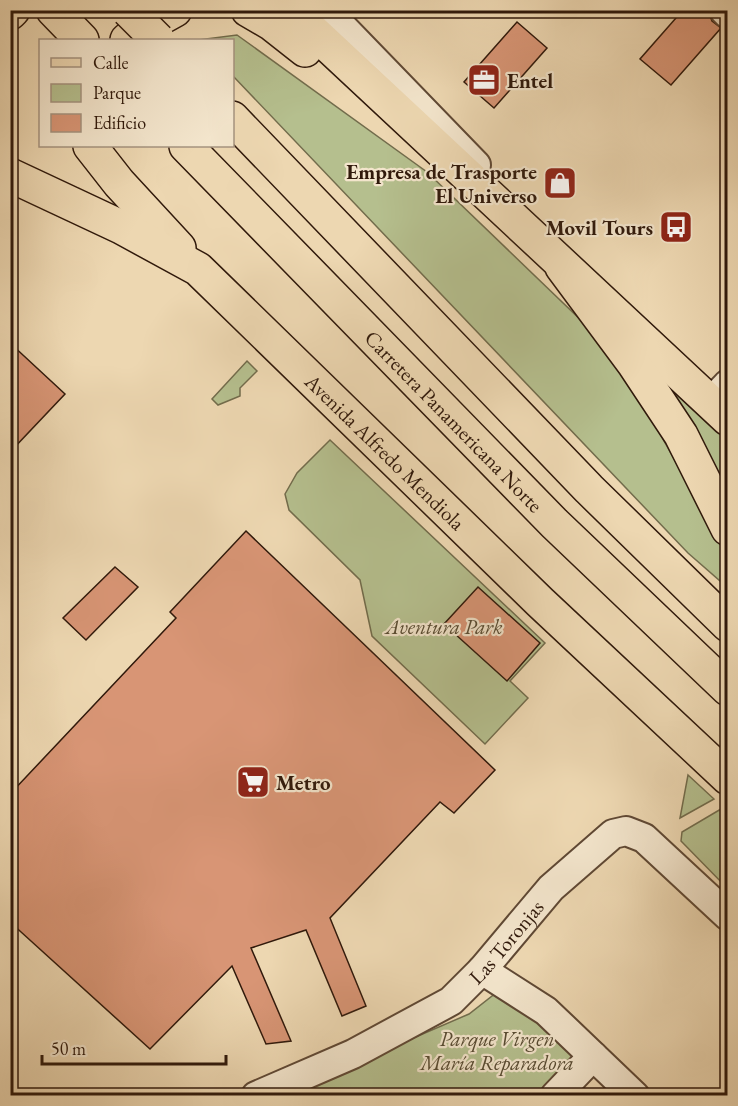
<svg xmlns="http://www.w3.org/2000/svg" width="738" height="1106" font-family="'EB Garamond',serif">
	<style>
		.green { fill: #b5bf8e; stroke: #726c4c; stroke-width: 1.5 }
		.building { fill: #d89575; stroke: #30190b; stroke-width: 1.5 }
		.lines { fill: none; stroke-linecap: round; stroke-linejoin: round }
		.minor-casing { stroke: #5f4834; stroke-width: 32 }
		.major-casing { stroke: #30190b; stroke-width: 36 }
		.highway-casing { stroke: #30190b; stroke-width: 36 }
		.minor { stroke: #f3e5cc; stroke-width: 28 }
		.major { stroke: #edd7b1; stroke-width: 33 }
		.highway { stroke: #edd7b1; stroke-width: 33 }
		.highway-bridge-casing { stroke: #30190b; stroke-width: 36; stroke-linecap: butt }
		.highway-bridge { stroke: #edd7b1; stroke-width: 33 }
		.labels { text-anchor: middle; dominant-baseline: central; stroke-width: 4.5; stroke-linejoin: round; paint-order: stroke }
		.poi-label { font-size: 21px; font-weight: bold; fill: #30190b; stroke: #f3e5cc; text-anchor: start }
		.street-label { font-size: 21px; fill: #30190b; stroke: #f3e5cc }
		.park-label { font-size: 21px; font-style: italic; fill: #584b32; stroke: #f3e5cc }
	</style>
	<rect width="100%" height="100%" fill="#edd7b1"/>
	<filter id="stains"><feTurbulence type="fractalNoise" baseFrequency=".00333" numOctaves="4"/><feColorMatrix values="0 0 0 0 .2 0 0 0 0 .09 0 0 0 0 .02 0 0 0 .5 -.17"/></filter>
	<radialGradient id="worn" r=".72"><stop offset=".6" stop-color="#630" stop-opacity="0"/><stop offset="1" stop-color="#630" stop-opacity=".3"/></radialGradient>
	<path class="green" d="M237 35 427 172 615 353 727 554V587L688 553 233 76 232 40H198Z
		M627 345 727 438V510Z
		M247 361 257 371 240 388V396L218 405 212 399Z
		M330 440 545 643 510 681 528 698 485 744 372 636 360 580 289 510 285 494 297 473Z
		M688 775 714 799 680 818Z
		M721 809 727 814V888L681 841 682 832Z
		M501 989 578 1059 543 1095 279 1096 469 1014Z"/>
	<path class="building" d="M683 10H708L712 21 721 28 671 85 640 59Z
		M517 22 547 48 494 108 464 82Z
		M10 343 65 394 10 452Z
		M246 531 495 770 454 813 440 802 330 918 366 1006 342 1016 306 930 251 948 291 1041 266 1044 232 966 150 1049 10 922V794L176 618 170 612Z
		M115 567 138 587 86 640 63 618Z
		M478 587 540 643 507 681 444 624Z"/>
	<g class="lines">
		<g class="minor-casing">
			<g id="minor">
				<path d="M326 10 476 165"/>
				<path d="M724 10 728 14"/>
				<path d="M710 403 728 384"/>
				<path d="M482 970 546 1011 635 1096"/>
				<path id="s1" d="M256 1096 353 1054 451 1001 482 970 551 888 613 834 626 831 644 838 728 916"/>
				<path d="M555 1096 593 1056"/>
			</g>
		</g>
		<g class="major-casing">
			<g id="major">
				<path d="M248 10 272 24 305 50"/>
				<path d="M290 10 728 419"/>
				<path d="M10 13 13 10"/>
				<path d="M127 40 139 30 175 10"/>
				<path d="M90 146 119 183 179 248"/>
				<path id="s2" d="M10 175 121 227 198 269 540 602 728 778"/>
			</g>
		</g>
		<g class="highway-casing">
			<g id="highway">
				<path d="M53 10 82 40"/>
				<path d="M232 118 589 489 728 625"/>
				<path id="s3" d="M186 146 554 523 728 689"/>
				<path d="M562 267 634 364 681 435 728 529"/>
			</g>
		</g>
		<use href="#minor" class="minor"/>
		<use href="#major" class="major"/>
		<use href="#highway" class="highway"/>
		<g class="highway-bridge-casing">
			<path id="highway-bridge" d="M128 10 158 40"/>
		</g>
		<use href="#highway-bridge" class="highway-bridge"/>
	</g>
	<defs>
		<g id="office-square" transform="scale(1.725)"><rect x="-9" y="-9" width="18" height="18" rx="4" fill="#8f2418" stroke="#f3e5cc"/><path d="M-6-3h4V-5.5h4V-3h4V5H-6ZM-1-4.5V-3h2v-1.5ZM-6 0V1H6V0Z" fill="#fff"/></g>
		<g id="shop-square" transform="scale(1.725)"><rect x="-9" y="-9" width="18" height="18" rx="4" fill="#8f2418" stroke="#f3e5cc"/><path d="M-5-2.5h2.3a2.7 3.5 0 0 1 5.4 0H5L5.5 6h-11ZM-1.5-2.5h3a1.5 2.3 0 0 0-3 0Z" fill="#fff"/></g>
		<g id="bus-square" transform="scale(1.725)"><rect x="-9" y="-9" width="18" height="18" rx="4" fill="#8f2418" stroke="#f3e5cc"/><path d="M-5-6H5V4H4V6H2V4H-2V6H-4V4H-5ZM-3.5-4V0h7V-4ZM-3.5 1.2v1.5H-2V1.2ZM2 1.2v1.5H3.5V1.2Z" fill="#fff"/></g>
		<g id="supermarket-square" transform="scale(1.725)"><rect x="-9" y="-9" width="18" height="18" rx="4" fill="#8f2418" stroke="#f3e5cc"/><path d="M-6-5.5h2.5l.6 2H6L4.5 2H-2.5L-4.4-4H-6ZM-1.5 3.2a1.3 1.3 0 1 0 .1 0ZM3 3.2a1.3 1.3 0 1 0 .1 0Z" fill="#fff"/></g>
	</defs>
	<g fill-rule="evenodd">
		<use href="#office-square" x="484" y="80"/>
		<use href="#shop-square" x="560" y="183"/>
		<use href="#bus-square" x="676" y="227"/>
		<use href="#supermarket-square" x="253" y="782"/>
	</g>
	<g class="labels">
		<g class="poi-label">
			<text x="507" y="80">Entel</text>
			<text x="537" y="171" text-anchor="end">Empresa de Trasporte<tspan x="537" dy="24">El Universo</tspan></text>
			<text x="653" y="227" text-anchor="end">Movil Tours</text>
			<text x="276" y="782">Metro</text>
		</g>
		<g class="street-label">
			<text stroke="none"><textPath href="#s3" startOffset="384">Carretera Panamericana Norte</textPath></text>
			<text stroke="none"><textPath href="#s2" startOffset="472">Avenida Alfredo Mendiola</textPath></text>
			<text stroke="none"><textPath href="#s1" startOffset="298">Las Toronjas</textPath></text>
		</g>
		<g class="park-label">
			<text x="444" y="626">Aventura Park</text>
			<text x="497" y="1038">Parque Virgen<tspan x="497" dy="24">María Reparadora</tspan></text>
		</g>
	</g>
	<rect width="738" height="1106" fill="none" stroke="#edd7b1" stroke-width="36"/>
	<rect x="12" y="12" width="714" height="1082" fill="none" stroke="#30190b" stroke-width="3"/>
	<rect x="18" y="18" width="702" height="1070" fill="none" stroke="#30190b" stroke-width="1.5"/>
	<rect x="39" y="39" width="195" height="108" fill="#f3e5cc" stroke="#a5937f" stroke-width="1.5"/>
	<rect x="51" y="58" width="30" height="9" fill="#edd7b1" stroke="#a5937f" stroke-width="1.5"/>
	<text x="93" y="69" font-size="18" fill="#30190b">Calle</text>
	<rect x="51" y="84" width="30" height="18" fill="#b5bf8e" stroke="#a5937f" stroke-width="1.5"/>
	<text x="93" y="99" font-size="18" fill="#30190b">Parque</text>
	<rect x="51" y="114" width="30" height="18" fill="#d89575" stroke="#a5937f" stroke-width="1.5"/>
	<text x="93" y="129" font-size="18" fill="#30190b">Edificio</text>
	<path d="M42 1055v9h184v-9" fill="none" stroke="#30190b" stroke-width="3"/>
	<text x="51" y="1055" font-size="18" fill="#30190b" stroke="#f3e5cc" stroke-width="4.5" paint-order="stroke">50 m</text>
	<rect width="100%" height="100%" filter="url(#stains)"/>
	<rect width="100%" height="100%" fill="url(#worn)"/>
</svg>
